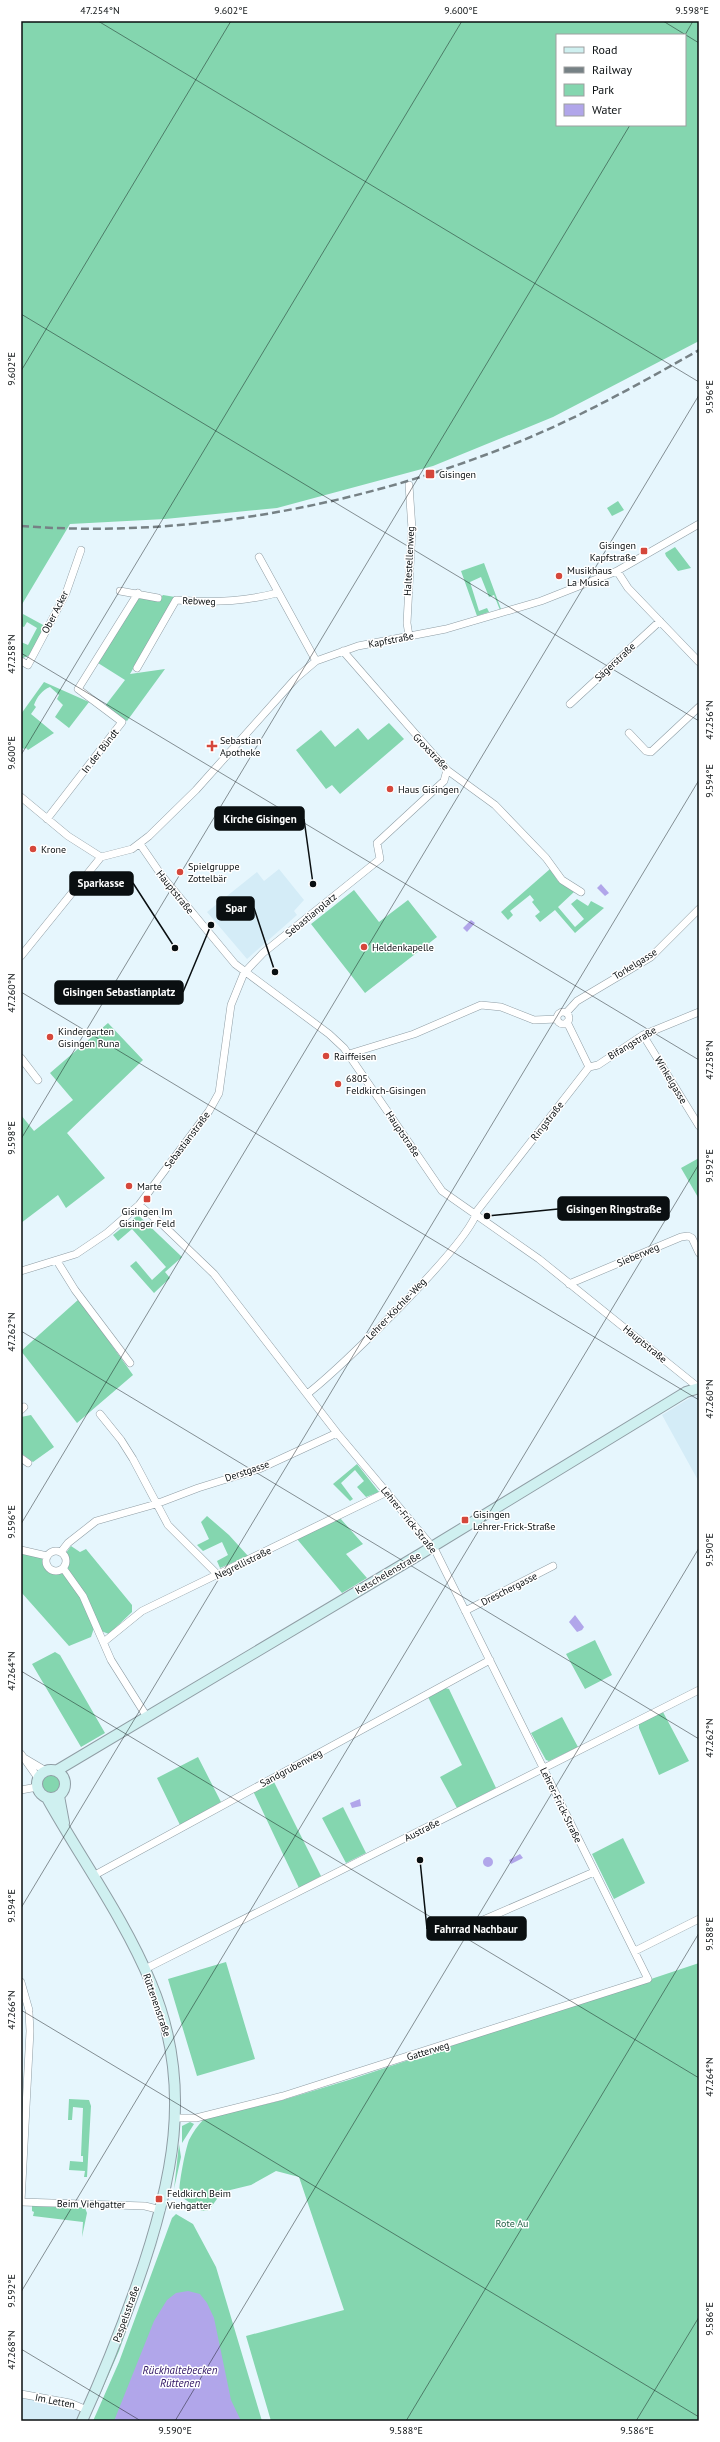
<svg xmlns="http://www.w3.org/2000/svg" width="720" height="2442" font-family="'PT Sans',sans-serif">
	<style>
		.built { fill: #d4ecf7 }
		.green { fill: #84d6af; fill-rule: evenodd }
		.water { fill: #b1a6ea }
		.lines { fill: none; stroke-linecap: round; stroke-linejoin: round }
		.minor-casing { stroke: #8f9da4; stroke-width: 8 }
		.secondary-casing { stroke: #8f9da4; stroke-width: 12 }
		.minor { stroke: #fff; stroke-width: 7 }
		.secondary { stroke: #cff0f0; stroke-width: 10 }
		.rail { stroke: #768185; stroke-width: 2.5; stroke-dasharray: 8 4; stroke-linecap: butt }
		.ticks { fill: none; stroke: #0a0f11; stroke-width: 1; stroke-opacity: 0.45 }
		.poi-dot { fill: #d5473b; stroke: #fff; stroke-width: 1.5 }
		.labels { text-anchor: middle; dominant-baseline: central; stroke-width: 3; stroke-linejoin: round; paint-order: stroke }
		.poi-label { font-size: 10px; fill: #0a0f11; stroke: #fff; text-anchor: start }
		.street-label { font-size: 10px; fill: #0a0f11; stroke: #fff }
		.park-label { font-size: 10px; fill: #215f45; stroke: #fff }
		.water-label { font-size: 11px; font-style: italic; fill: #2e1362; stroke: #fff }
		.leader { fill: none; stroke: #0a0f11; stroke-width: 1.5 }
		.callout-dot { fill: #0a0f11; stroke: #fff; stroke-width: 1.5 }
		.callout { fill: #0a0f11; stroke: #0a0f11; stroke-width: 1.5 }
		.callout-label { font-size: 11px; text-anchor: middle; font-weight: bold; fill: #fff }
		.neatline { fill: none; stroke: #0a0f11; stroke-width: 1.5 }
		.ticks-label { font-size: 10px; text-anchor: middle; fill: #0a0f11 }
	</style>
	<rect width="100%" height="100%" fill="#e6f6fd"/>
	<path class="built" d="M279 869 304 900 294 911 297 915 247 959 207 912 257 872 264 881Z
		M693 1396H699V1482L662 1415Z
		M21 2394 83 2408 77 2421H21Z"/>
	<path class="green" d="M21 21H699V341L553 417 433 466 277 508 165 519 70 524 21 606ZM557 35H685V125H557Z
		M618 501 624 510 612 516 607 508Z
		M675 547 691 568 678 571 666 556 665 553Z
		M484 563 501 609 500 610 494 595 489 597 481 577 470 582 479 611 487 608 489 612 477 616 461 571Z
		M163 595 175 597 130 674 165 669 127 721 105 706 125 680 98 663 138 599 141 597 158 600Z
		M23 614 45 626 30 655 23 658 21 642 28 645 37 628 27 622 24 627 21 626Z
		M44 682 89 702 69 728 55 717 63 705 57 699 59 695 50 687C42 690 37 697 34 705L36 707 31 714 54 733 28 750 26 748 24 749 21 747V714Z
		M389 723 404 739 340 794 332 785 326 789 296 750 321 730 335 747 358 728 368 740Z
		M550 869 558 881 574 892 558 907 575 927 584 919 571 904 577 899 588 906 591 901 604 908 575 933 555 910 540 922 535 916 540 912 532 902 534 900 530 895 510 911 513 915 508 920 501 912Z
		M354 890 379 922 408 900 437 937 365 993 311 924Z
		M108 1023 143 1060 67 1133 105 1178 66 1208 58 1195 21 1223V1115L34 1131 73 1100 50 1073Z
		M699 1158V1199L681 1168Z
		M138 1215 182 1257 165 1272 170 1278 154 1293 130 1266 136 1261 152 1280 166 1267 132 1229 118 1241 113 1235Z
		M79 1299 133 1375 77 1423 21 1351Z
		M31 1415 54 1447 33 1462 21 1453V1417Z
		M357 1464 379 1492 366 1497 357 1487 364 1481 355 1470 341 1483 353 1499 350 1501 333 1484Z
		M207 1516 229 1535 248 1556 220 1568 217 1561 228 1555 222 1542 203 1551 197 1545 209 1539 201 1522Z
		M340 1518 363 1544 346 1554 367 1578 342 1593 297 1539Z
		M71 1546 80 1552 86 1549 132 1605V1612L109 1634 101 1631 66 1568 68 1558 66 1553Z
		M21 1552 43 1558V1564L49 1573 63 1574 80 1596 94 1628 91 1637 69 1646 21 1592Z
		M595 1640 612 1675 585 1689 566 1654Z
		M55 1652 60 1655 105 1733 81 1747 32 1664Z
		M445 1688 449 1689 496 1788 457 1808 440 1777 462 1765 428 1697Z
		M663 1712 689 1761 659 1775 639 1728V1724Z
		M562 1717 578 1747 549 1761 546 1760 531 1733Z
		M198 1757 221 1802 180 1825 157 1778Z
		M42 1784a9 9 0 1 1 18 0a9 9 0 1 1-18 0Z
		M273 1780 321 1876 299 1888 253 1791Z
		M343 1807 366 1853 346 1863 322 1818Z
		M623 1838 645 1883 614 1899 592 1854Z
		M226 1962 255 2059 197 2076 168 1979Z
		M699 1963V2421H271L246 2336 344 2310 299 2177 276 2171 251 2185 222 2192 209 2210 202 2211 180 2196C177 2190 186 2147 189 2140 193 2132 198 2125 204 2119L283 2100 352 2079Z
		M69 2099 89 2100 91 2106 87 2177H84L85 2171 69 2170 70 2161 83 2162V2156H81L83 2108 73 2107 72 2120H68Z
		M190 2122 194 2124 182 2143V2126Z
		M179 2144 181 2157 174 2189Z
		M32 2206 85 2208 87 2213 82 2237 83 2222 33 2216 34 2212 32 2211Z
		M176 2214 193 2224 216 2267 262 2421H93L119 2362 172 2218Z
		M166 2218 119 2351 94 2408 125 2333Z"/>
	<path class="water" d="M601 884 609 893 605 896 597 888Z
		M471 920 475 923 467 932 463 928Z
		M575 1615 584 1627 582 1630 577 1632 569 1622Z
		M360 1799 361 1806 352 1808 350 1803Z
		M520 1854 523 1858 511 1864 509 1860Z
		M483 1862a5 5 0 1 1 10 0a5 5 0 1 1-10 0Z
		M188 2291 200 2294 207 2303 214 2318 231 2400 241 2421H114L154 2321 167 2300 176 2293Z"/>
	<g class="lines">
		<g class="minor-casing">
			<path id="minor" d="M409 485 412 529 407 623 409 636
				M259 557 316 661
				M617 571 628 588 699 662
				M120 591 158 598
				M343 651 447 770 495 805 546 858 562 880 581 892
				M21 661 28 665 66 593 81 550
				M137 668 176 600C210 603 243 602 277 593
				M570 704 660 621
				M629 733 646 751 651 752 699 707
				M21 797 68 836 101 857 132 849 149 836 196 790 296 678 316 661 358 646 446 629 541 601 617 571 699 524
				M47 819 122 722 78 689 138 593
				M140 844 162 876 235 964 329 1034 344 1048 442 1191 539 1259 699 1388
				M21 956 101 857
				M557 1018a6 6 0 1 1 12 0a6 6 0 1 1-12 0Z
				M566 1013 577 1001 651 957 699 909
				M567 1022 589 1067
				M643 1035 699 1126
				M349 1054 414 1034 481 1005 501 1007 534 1020 557 1019
				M21 1058 38 1080
				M589 1067 598 1065 643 1035 699 1012
				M139 1205 164 1226 214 1274 337 1433 435 1550 648 1979 283 2096 196 2118H176
				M57 1261 75 1290 130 1363
				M21 1271 76 1254 107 1233 139 1205 209 1111 219 1093 231 1005 244 973 263 953 380 859 377 843 444 781 447 770
				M569 1284 681 1237 688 1236 692 1238 699 1253
				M307 1394C338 1371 470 1243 477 1211L589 1067
				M21 1410 24 1407
				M100 1414 121 1440 133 1459 168 1525 218 1575
				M21 1458 28 1463
				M21 1550 47 1556
				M46 1561a10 10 0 1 1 20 0a10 10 0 1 1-20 0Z
				M61 1552 68 1543 96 1521 156 1504 198 1488 259 1469 337 1433
				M63 1568 83 1596 111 1660 147 1717
				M465 1611 553 1566
				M105 1641 142 1611 387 1492
				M21 1754 38 1778
				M24 1758 46 1771
				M21 1790 37 1787
				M93 1876 490 1660
				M446 1936 594 1872
				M635 1951 699 1919
				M145 1969 699 1690
				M21 1982 29 2010
				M21 2202 30 2031 29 2013
				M21 2202 145 2206 161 2210
				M21 2394 70 2403 87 2410"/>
		</g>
		<g class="secondary-casing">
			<path id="secondary" d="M37 1784a14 14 0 1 1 28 0a14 14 0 1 1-28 0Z
				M56 1771 422 1553 686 1392 699 1388
				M59 1796 64 1823
				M47 1798C81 1859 124 1918 151 1983 195 2087 172 2185 136 2287 120 2332 102 2377 82 2421"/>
		</g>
		<use href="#minor" class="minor"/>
		<use href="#secondary" class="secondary"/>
		<path class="rail" d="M21 526C190 539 364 505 521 441 582 416 641 383 699 350"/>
	</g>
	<path class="ticks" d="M98 21 699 382M663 21 699 43M685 35 693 21M21 314 699 721M21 371 231 21M21 653 699 1060M21 755 462 21M21 992 699 1400M21 1139 630 125M21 1331 699 1739M21 1524 699 395M21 1671 699 2078M21 1908 699 780M21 2010 699 2417M21 2292 699 1164M21 2349 141 2421M175 2421 699 1548M406 2421 699 1933M636 2421 699 2317"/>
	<g class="poi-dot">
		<rect x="425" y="469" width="10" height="10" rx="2"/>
		<rect x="640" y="547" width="8" height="8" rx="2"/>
		<circle cx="559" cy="576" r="4"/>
		<path d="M210 740h4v4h4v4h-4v4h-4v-4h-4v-4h4z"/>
		<circle cx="390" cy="789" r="4"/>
		<circle cx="33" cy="849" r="4"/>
		<circle cx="180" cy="872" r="4"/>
		<circle cx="364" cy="947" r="4"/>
		<circle cx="50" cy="1037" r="4"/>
		<circle cx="326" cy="1056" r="4"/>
		<circle cx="338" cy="1084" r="4"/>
		<circle cx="129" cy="1186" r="4"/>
		<rect x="143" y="1195" width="8" height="8" rx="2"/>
		<rect x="461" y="1516" width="8" height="8" rx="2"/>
		<rect x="155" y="2195" width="8" height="8" rx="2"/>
	</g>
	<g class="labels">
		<g class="poi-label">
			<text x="439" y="474">Gisingen</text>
			<text x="636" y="545" text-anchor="end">Gisingen<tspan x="636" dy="12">Kapfstraße</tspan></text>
			<text x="567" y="570">Musikhaus<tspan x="567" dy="12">La Musica</tspan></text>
			<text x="220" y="740">Sebastian<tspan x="220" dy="12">Apotheke</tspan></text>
			<text x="398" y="789">Haus Gisingen</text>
			<text x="41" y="849">Krone</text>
			<text x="188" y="866">Spielgruppe<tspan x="188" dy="12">Zottelbär</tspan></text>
			<text x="372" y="947">Heldenkapelle</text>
			<text x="58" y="1031">Kindergarten<tspan x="58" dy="12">Gisingen Runa</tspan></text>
			<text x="334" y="1056">Raiffeisen</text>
			<text x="346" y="1078">6805<tspan x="346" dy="12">Feldkirch-Gisingen</tspan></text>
			<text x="137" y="1186">Marte</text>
			<text x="147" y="1211" text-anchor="middle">Gisingen Im<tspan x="147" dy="12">Gisinger Feld</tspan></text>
			<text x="473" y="1514">Gisingen<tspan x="473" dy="12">Lehrer-Frick-Straße</tspan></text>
			<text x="167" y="2193">Feldkirch Beim<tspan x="167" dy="12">Viehgatter</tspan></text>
		</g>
		<g class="street-label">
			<text transform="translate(409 561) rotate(-87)">Haltestellenweg</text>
			<text transform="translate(199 601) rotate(2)">Rebweg</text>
			<text transform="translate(55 612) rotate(-63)">Ober Acker</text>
			<text transform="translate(391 640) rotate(-11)">Kapfstraße</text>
			<text transform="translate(615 662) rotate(-43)">Sägerstraße</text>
			<text transform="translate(100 751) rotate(-52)">In der Bündt</text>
			<text transform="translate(431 752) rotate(46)">Groxstraße</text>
			<text transform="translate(175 892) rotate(51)">Hauptstraße</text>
			<text transform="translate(311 915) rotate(-39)">Sebastianplatz</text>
			<text transform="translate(635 964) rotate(-32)">Torkelgasse</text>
			<text transform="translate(632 1043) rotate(-31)">Bifangstraße</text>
			<text transform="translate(671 1080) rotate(59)">Winkelgasse</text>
			<text transform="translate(547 1121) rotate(-52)">Ringstraße</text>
			<text transform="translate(403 1134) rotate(56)">Hauptstraße</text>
			<text transform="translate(187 1140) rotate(-53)">Sebastianstraße</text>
			<text transform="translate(638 1255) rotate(-23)">Sieberweg</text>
			<text transform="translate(396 1309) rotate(-46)">Lehrer-Köchle-Weg</text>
			<text transform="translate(645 1344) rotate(39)">Hauptstraße</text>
			<text transform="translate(247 1471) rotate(-19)">Derstgasse</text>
			<text transform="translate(409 1520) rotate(51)">Lehrer-Frick-Straße</text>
			<text transform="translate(243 1563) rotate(-26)">Negrellistraße</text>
			<text transform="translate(388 1573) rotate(-30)">Ketschelenstraße</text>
			<text transform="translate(509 1589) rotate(-27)">Dreschergasse</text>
			<text transform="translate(291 1768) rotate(-28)">Sandgrubenweg</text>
			<text transform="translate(561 1805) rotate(64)">Lehrer-Frick-Straße</text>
			<text transform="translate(422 1830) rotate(-27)">Austraße</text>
			<text transform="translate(157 2005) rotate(71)">Rüttenenstraße</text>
			<text transform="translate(428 2051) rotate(-17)">Gatterweg</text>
			<text transform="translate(91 2204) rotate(1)">Beim Viehgatter</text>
			<text transform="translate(126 2314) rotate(-70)">Paspelsstraße</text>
			<text transform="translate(55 2401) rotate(11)">Im Letten</text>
		</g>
		<g class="park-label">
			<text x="512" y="2223">Rote Au</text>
		</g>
		<g class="water-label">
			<text x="180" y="2370">Rückhaltebecken<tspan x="180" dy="13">Rüttenen</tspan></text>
		</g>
	</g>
	<path class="leader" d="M313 884L304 819M175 948L133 883M275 972L254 908M211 925L183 992M487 1216L558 1209M420 1860L427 1929"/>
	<g class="callout-dot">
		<circle cx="313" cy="884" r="4"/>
		<circle cx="175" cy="948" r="4"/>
		<circle cx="275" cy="972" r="4"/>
		<circle cx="211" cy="925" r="4"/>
		<circle cx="487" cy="1216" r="4"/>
		<circle cx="420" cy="1860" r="4"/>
	</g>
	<g class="callout">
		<rect x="215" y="807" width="89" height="23" rx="4"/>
		<rect x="70" y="872" width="63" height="23" rx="4"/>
		<rect x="217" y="897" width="37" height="23" rx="4"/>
		<rect x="55" y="981" width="128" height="23" rx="4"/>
		<rect x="558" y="1197" width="111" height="23" rx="4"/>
		<rect x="427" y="1917" width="99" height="23" rx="4"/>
	</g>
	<g class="callout-label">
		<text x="260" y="823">Kirche Gisingen</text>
		<text x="101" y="887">Sparkasse</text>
		<text x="236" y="912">Spar</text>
		<text x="119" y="996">Gisingen Sebastianplatz</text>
		<text x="614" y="1213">Gisingen Ringstraße</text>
		<text x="476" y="1933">Fahrrad Nachbaur</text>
	</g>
	<rect width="720" height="2442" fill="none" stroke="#ffffff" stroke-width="44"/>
	<rect x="556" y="34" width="130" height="92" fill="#ffffff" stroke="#9d9fa0"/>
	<rect x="564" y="47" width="20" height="6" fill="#cff0f0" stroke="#9d9fa0"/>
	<text x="592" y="54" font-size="12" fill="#0a0f11">Road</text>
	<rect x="564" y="67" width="20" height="6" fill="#768185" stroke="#9d9fa0"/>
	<text x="592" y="74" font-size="12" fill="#0a0f11">Railway</text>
	<rect x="564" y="84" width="20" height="12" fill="#84d6af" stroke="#9d9fa0"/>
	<text x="592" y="94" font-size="12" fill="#0a0f11">Park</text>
	<rect x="564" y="104" width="20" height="12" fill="#b1a6ea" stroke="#9d9fa0"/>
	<text x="592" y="114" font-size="12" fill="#0a0f11">Water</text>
	<rect x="22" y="22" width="676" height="2398" class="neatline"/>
	<g class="ticks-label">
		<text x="100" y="14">47.254°N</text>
		<text x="231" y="14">9.602°E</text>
		<text x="461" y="14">9.600°E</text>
		<text x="692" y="14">9.598°E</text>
		<text transform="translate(11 369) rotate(-90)" y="4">9.602°E</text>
		<text transform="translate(709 397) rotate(-90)" y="4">9.596°E</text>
		<text transform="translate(11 654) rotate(-90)" y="4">47.258°N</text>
		<text transform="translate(709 720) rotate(-90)" y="4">47.256°N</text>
		<text transform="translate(11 753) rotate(-90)" y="4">9.600°E</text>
		<text transform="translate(709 781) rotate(-90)" y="4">9.594°E</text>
		<text transform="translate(11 993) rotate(-90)" y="4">47.260°N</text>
		<text transform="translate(709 1060) rotate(-90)" y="4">47.258°N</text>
		<text transform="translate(11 1138) rotate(-90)" y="4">9.598°E</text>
		<text transform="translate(709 1166) rotate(-90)" y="4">9.592°E</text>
		<text transform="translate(11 1332) rotate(-90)" y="4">47.262°N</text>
		<text transform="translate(709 1399) rotate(-90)" y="4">47.260°N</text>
		<text transform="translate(11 1522) rotate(-90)" y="4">9.596°E</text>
		<text transform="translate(709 1550) rotate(-90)" y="4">9.590°E</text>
		<text transform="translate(11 1671) rotate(-90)" y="4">47.264°N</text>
		<text transform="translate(709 1738) rotate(-90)" y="4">47.262°N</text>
		<text transform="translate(11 1906) rotate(-90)" y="4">9.594°E</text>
		<text transform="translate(709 1934) rotate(-90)" y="4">9.588°E</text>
		<text transform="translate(11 2010) rotate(-90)" y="4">47.266°N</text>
		<text transform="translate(709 2077) rotate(-90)" y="4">47.264°N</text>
		<text transform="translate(11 2291) rotate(-90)" y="4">9.592°E</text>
		<text transform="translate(709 2319) rotate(-90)" y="4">9.586°E</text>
		<text transform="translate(11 2350) rotate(-90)" y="4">47.268°N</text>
		<text x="175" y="2434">9.590°E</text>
		<text x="406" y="2434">9.588°E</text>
		<text x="637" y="2434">9.586°E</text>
	</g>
</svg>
